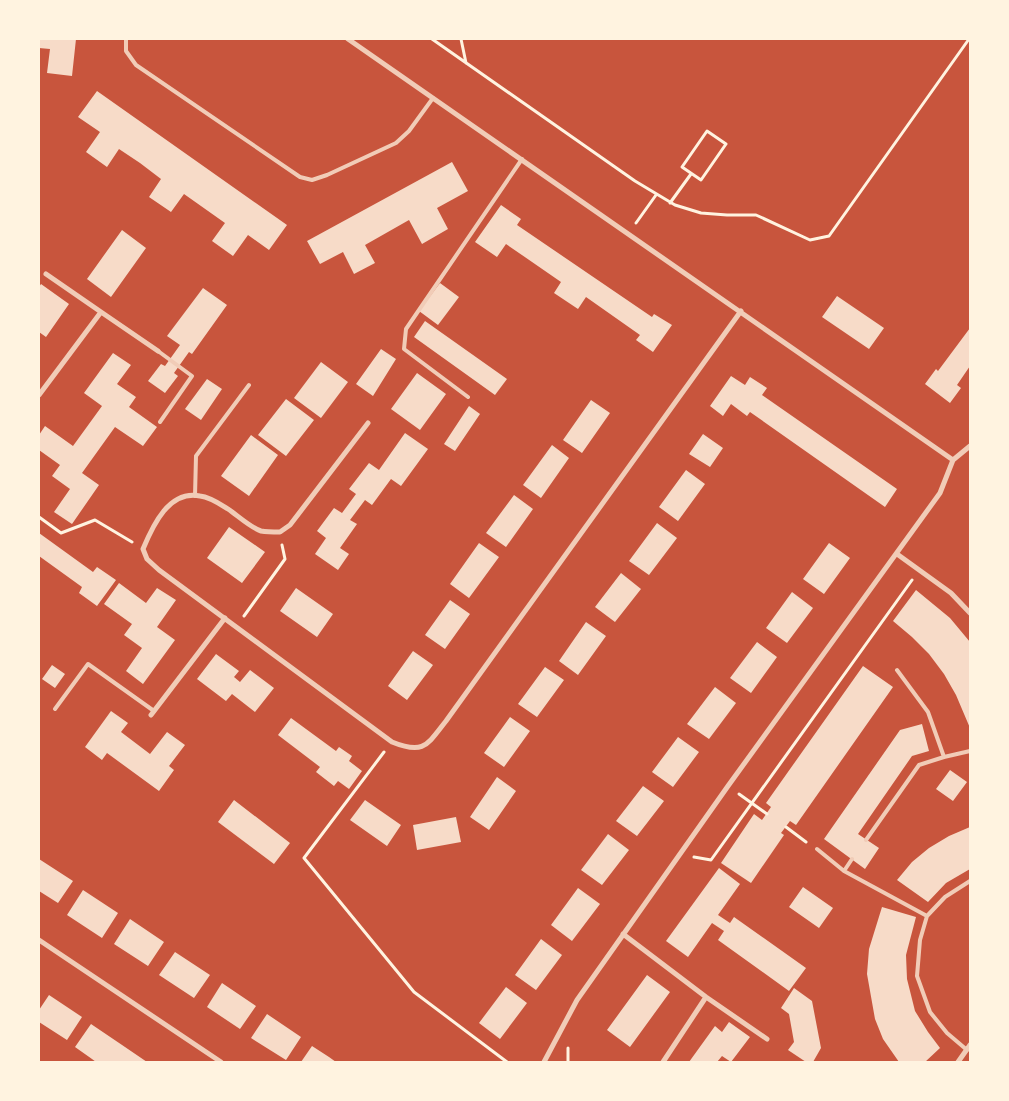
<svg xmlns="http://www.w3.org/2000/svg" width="1009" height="1101" font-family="'DM Sans',sans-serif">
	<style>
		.building { fill: #f7dbc8 }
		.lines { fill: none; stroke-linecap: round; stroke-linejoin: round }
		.path { stroke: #fff3e0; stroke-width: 3 }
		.service { stroke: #f1ccb7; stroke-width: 4 }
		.minor { stroke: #f1ccb7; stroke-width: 5 }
	</style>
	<rect width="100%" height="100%" fill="#c8553d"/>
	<path class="building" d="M39 39H76L72 76 47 73 50 49 39 48Z
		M97 91 287 225 269 250 248 235 233 256 212 241 225 223 184 194 171 212 149 197 161 179 140 163 119 149 107 167 86 152 100 132 78 117Z
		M452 162 468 191 437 208 448 229 422 244 409 220 365 245 375 263 354 274 343 252 320 264 307 241Z
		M501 205 521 219 517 225 652 317 654 314 672 325 653 352 636 340 640 335 586 297 578 309 554 293 561 282 506 244 497 257 475 242Z
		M122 230 146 248 111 297 87 279Z
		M440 283 459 297 438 325 419 311Z
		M41 284 69 304 46 337 39 332V287Z
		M203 288 227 305 192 354 189 352 174 373 178 376 165 393 148 381 161 364 165 366 180 345 167 336Z
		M837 296 884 328 869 349 822 317Z
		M425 321 507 379 495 395 414 337Z
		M970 328V366L957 385 961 388 950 403 925 384 936 369 938 371Z
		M381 349 396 359 373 396 356 384Z
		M113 353 131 365 117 384 136 397 129 407 157 427 143 446 115 427 82 473 99 485 72 524 54 512 70 489 52 476 60 465 39 450V435L45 426 73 446 102 406 84 393Z
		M321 362 348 382 321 418 294 398Z
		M417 373 446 394 420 430 391 409Z
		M731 376 745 385 750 377 767 388 762 395 897 489 885 507 750 412 747 416 731 404 723 416 710 406Z
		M207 379 222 389 201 420 185 409Z
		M286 399 314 420 286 456 258 435Z
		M591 400 610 413 582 453 563 440Z
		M469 406 480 414 455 451 444 444Z
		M405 433 428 449 401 486 391 479 372 505 365 500 350 520 357 524 340 548 349 554 338 570 315 554 326 538 317 531 334 508 342 513 356 494 349 489 369 463 379 470Z
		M703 434 723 448 710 467 689 454Z
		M251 435 278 455 249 496 221 476Z
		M552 445 569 458 541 498 523 485Z
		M686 470 705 484 678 521 659 507Z
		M514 495 533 509 506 547 486 533Z
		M657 523 677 538 649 575 629 561Z
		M229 527 265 552 242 583 207 558Z
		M39 533 93 572 97 567 116 580 97 606 79 593 82 587 39 556Z
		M479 543 499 557 469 598 450 584Z
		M829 543 850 558 824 594 803 579Z
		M621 573 641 589 615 622 595 607Z
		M119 583 146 603 157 588 176 600 157 627 175 640 143 684 126 671 142 648 124 635 132 624 104 604Z
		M296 588 333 614 317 637 280 611Z
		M916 590 950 618 970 642V728L956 695 944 674 929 654 912 637 893 621Z
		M792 592 813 608 787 643 766 628Z
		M450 600 470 614 445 649 425 635Z
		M586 622 606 636 578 675 559 661Z
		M757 642 777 657 751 693 730 678Z
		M413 651 433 665 407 700 388 686Z
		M216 654 239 671 234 677 240 682 250 670 274 688 255 712 232 694 226 701 197 679Z
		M52 665 65 674 55 688 42 679Z
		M863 666 893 687 796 825 790 821 781 833 784 835 751 883 721 863 754 814 762 820 771 807 766 803Z
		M545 667 564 680 537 717 518 704Z
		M715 687 736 703 709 739 687 724Z
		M111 711 128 723 121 732 150 754 167 732 185 745 169 766 174 770 159 791 107 753 102 760 85 747Z
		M510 717 530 731 504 767 484 753Z
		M291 718 336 751 339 747 352 756 349 761 362 771 349 789 338 781 334 786 316 772 320 767 278 735Z
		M922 724 929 751 912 756 858 834 879 848 865 869 824 839 900 730Z
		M678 737 699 752 673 787 652 772Z
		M950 770 967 782 953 801 936 789Z
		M497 777 516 791 489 830 470 817Z
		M643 786 664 801 637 836 616 821Z
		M234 800 290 843 274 864 218 822Z
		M365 800 401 825 387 846 350 820Z
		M456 817 461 842 417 850 413 825Z
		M970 827V869L946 883 928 902 897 880 912 862 929 848 949 836Z
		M608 834 629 850 602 885 581 870Z
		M39 859 73 881 58 903 39 891Z
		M719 868 740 884 718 915 730 923 734 917 806 968 789 991 718 940 724 931 712 923 688 957 666 941Z
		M803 887 833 908 819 928 789 907Z
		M578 888 600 904 572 941 551 925Z
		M83 890 118 913 102 938 67 915Z
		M882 907 916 917 906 955 907 979 915 1011 928 1032 940 1048 925 1062H899L883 1039 875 1019 867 974 869 949Z
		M130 919 164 942 148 966 114 944Z
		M541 939 562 955 536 990 515 975Z
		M175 952 210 975 194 998 159 975Z
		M647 975 670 992 630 1047 607 1030Z
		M222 983 256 1006 240 1029 207 1007Z
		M506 987 527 1003 500 1039 479 1023Z
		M794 988 812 1001 821 1048 813 1062H806L788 1050 794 1042 789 1014 781 1008Z
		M49 995 82 1017 67 1040 39 1022V1010Z
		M267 1014 301 1037 286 1060 251 1038Z
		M729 1022 750 1037 731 1062 722 1056 717 1062H689L715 1026 722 1032Z
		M91 1024 125 1047 147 1062H96L92 1059 75 1047Z
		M312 1046 329 1057 336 1062H301Z"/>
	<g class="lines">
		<path class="path" d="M432 39 635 181 675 205 701 213 727 215H756L810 240 829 236 969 39
			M461 39 466 63
			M707 131 726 144 701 180 682 167Z
			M670 203 691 174
			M636 223 656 195
			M39 517 61 533 95 520 132 542
			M244 616 285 559 282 545
			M384 752 304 858 414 992 507 1062
			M739 794 767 814
			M786 827 806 842
			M694 857 711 860 912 580
			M568 1048V1062"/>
		<path class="service" d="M126 39V51L136 65 300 177 312 180 327 175 396 143 409 131 433 98
			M158 351 192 376 160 422
			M468 397 404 349 406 329 522 159
			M195 496 196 456 249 385
			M55 709 88 664 154 711
			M944 757 970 751
			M866 840 919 765 944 757 928 712 897 670
			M817 849 844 871 927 916
			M844 871 852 859
			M967 1050 947 1033 930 1012 917 976 920 940 927 916 945 897 970 881"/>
		<path class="minor" d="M348 39 953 460
			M101 312 158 351
			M39 395 101 312 46 274
			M368 423 290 525 280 532C274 532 267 532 261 531 251 528 237 515 228 509 220 504 210 497 200 496 169 490 153 525 143 549L147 559 159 570 392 742C424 755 427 745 446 721L741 311
			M897 554 951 593 970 613
			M151 715 225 618
			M623 934 706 997 767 1039
			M39 940 221 1062
			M544 1062 577 1000 728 786 940 493 953 460 970 446
			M663 1062 706 997
			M958 1062 970 1045"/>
	</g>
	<rect width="1009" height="1101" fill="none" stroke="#fff3e0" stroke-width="80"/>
</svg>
